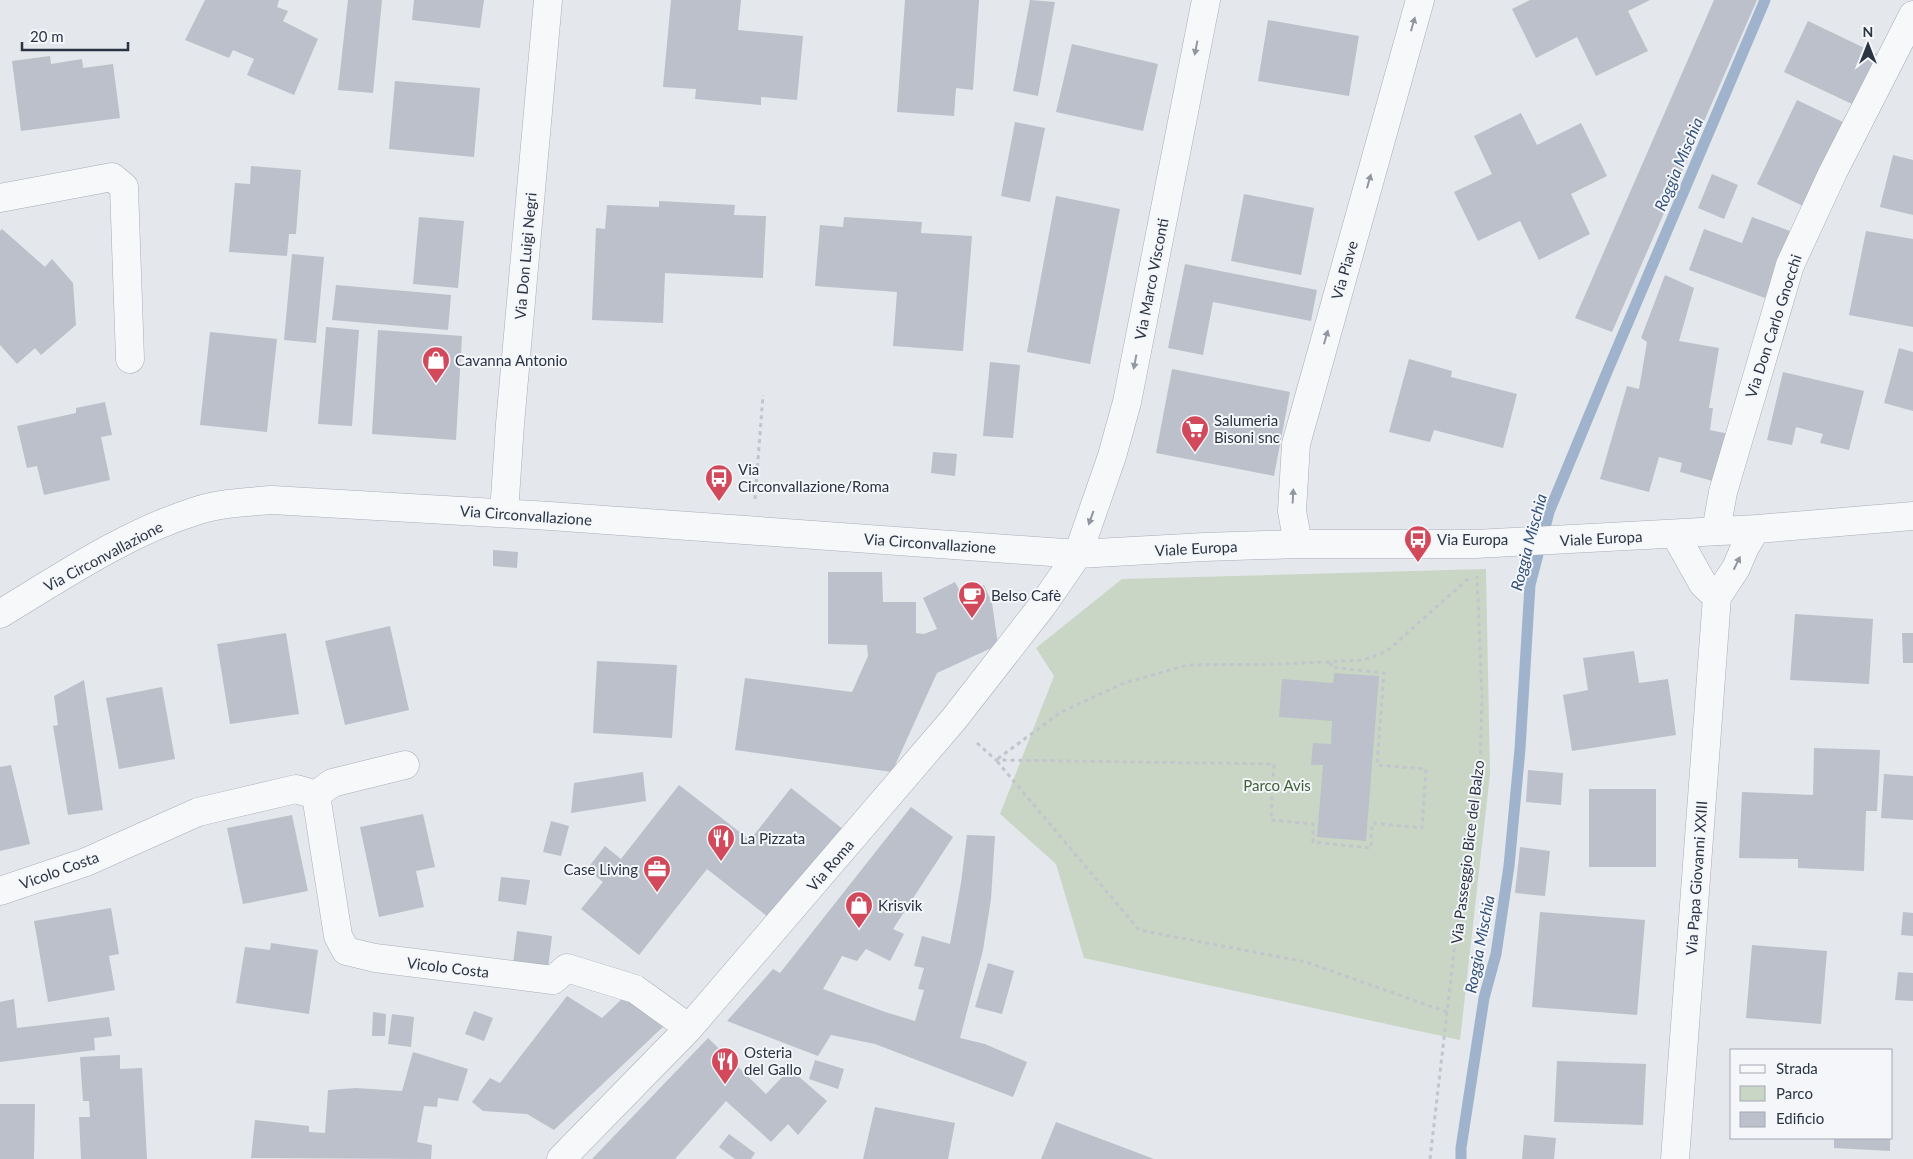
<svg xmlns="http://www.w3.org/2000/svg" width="1913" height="1159" font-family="Lato,sans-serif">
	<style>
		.green { fill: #c9d6c5 }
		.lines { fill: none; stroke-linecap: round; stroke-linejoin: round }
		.stream { stroke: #9fb4cc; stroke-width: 11 }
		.building { fill: #bbc0ca }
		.minor-casing { stroke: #a9aeb7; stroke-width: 29 }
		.path { stroke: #c2c5cb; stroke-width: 3; stroke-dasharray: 4 4; stroke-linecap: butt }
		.minor { stroke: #f7f8fa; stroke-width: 28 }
		.oneway { fill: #9196a0 }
		.labels { text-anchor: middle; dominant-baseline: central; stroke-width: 4; stroke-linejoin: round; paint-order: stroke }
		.street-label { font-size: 15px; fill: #2b3445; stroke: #f4f6f9 }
		.poi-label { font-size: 15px; fill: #2b3445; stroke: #f4f6f9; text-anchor: start }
		.park-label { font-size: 15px; fill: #3f6138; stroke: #f4f6f9 }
		.water-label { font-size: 16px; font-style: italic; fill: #34527a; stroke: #f4f6f9 }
	</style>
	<rect width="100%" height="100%" fill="#e4e7ec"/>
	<path class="green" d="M1486 569 1490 774 1460 1040 1084 958 1056 864 1000 814 1054 676 1036 648 1122 579Z"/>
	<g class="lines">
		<path class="stream" d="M1461 1159V1148L1484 998 1496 954 1509 866 1520 749 1530 585 1549 512 1607 372 1765 0"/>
	</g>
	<path class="building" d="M205 0H279L277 7 288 11 283 21 318 39 294 95 247 75 254 59 233 50 229 58 185 40Z
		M348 0H382L373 93 338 90Z
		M414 0H484L480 28 412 20Z
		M671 0H741L738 30 803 36 797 100 761 97V105L695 99 696 89 663 87Z
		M905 0H979L973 90 956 88 954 116 897 112Z
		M1030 0 1055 2 1038 96 1013 91Z
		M1530 0H1650L1628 11 1648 51 1596 76 1577 37 1536 58 1512 9Z
		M1714 0H1757L1612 332 1575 318Z
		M1268 20 1359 36 1349 96 1258 81Z
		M1808 21 1877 54 1852 104 1784 72Z
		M1072 44 1158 64 1143 131 1056 112Z
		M50 56 51 64 82 59 83 68 113 64 120 118 21 131 12 61Z
		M395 81 480 88 474 157 389 149Z
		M1797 100 1843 122 1803 206 1757 184Z
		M1521 113 1537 145 1581 123 1607 176 1571 194 1590 234 1539 260 1520 221 1478 241 1454 192 1492 174 1474 136Z
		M1015 122 1045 128 1030 202 1001 196Z
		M1893 155 1913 160V215L1880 207Z
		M251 166 301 170 296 234H289L287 256 229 252 235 183 250 184Z
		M1712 174 1738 185 1724 219 1698 208Z
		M1244 194 1314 208 1301 275 1231 261Z
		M1056 196 1120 209 1090 364 1027 352Z
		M659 201 735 205 734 215 766 216 763 278 665 273 663 323 592 320 596 228 605 229 607 205 659 207Z
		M419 217 464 221 458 288 413 284Z
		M844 217 922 222 921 233 972 236 963 351 893 346 897 292 815 286 820 225 843 227Z
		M1752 217 1790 231 1765 298 1689 270 1704 229 1742 243Z
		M2 229 45 267 52 259 73 283 76 325 41 355 35 348 17 364 0 345V231Z
		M1866 231 1913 239V327L1849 315Z
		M292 254 324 257 316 343 284 340Z
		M1185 264 1317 290 1311 321 1213 302 1203 355 1168 348Z
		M1665 275 1694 288 1679 341 1719 348 1709 408H1713L1710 430 1729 434 1716 482 1680 472 1682 463 1659 457 1649 492 1600 479 1627 386 1639 389 1647 342 1641 338Z
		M336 285 451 295 448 330 332 320Z
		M326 327 359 330 352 426 318 424Z
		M378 330 462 336 456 440 372 434Z
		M210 332 277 339 267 432 200 425Z
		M1899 348 1913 352V411L1884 403Z
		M1409 359 1452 371 1451 377 1517 394 1503 448 1434 430 1430 442 1389 432Z
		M990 362 1020 365 1013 438 983 436Z
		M1172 369 1290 392 1274 476 1156 453Z
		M1783 372 1864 391 1849 450 1820 443 1823 434 1796 427 1792 445 1767 440Z
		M105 402 112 435 101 437 110 480 44 495 37 466 27 468 17 426 76 413V408Z
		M933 452 957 454 955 476 931 473Z
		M493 550 518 552 517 568 493 566Z
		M828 572H882L883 602H916V633L924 634 937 629 923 598 955 582 962 595 984 585 992 603 998 645 937 673 892 772 735 750 745 678 852 692 868 656 867 645 828 644Z
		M1795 614 1873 619 1869 684 1790 680Z
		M390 626 409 710 345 725 325 641Z
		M286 633 299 714 230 724 217 644Z
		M1902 633H1913V663H1903Z
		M1634 651 1639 683 1668 679 1676 735 1572 751 1563 695 1588 690 1583 658Z
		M597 661 677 665 672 738 593 733Z
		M1334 673 1379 676 1366 841 1317 837 1323 765H1311L1313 743 1331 744 1332 721 1279 717 1282 679 1333 683Z
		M84 680 103 810 68 815 53 726 58 725 54 696Z
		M162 687 175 759 119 769 106 698Z
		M1814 748 1880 750 1877 811H1866L1864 871 1798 868V859L1739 858 1742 792 1813 795Z
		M11 765 30 844 0 851V767Z
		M1528 770 1563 773 1561 805 1526 802Z
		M643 772 646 801 571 813 574 783Z
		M1884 774 1913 776V820L1881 818Z
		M679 785 750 840 791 788 844 830 772 920 707 869 639 955 581 909 603 882 587 869 605 846 621 859Z
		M1589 789H1656V867H1589Z
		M911 807 953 837 893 929 904 934 890 961 866 949 857 961 842 956 823 989 885 1012 915 1021 924 990 918 989 924 968 914 966 922 936 950 944 961 883 967 835 995 836 991 899 983 950 960 1038 985 1044 1027 1062 1013 1097 875 1044 831 1035 818 1056 727 1021 773 969 780 973Z
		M423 814 435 867 416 871 424 907 379 917 360 827Z
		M292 815 308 891 243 904 227 828Z
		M551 821 569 826 561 856 543 852Z
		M1520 847 1550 851 1545 896 1515 893Z
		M501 877 530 880 526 905 498 901Z
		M111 908 119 954 109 956 115 990 48 1002 34 921Z
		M1540 912 1645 920 1637 1015 1532 1007Z
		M1903 912 1913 913V936L1901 935Z
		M517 931 552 936 548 968 513 964Z
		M271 943 318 950 309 1014 236 1003 245 947 270 950Z
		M1752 945 1827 951 1821 1024 1746 1018Z
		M988 963 1014 971 1002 1014 975 1007Z
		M1898 972 1913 973V1001L1895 1000Z
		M626 995 666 1024 554 1130 527 1114 483 1111 472 1102 490 1078 500 1083 567 996 602 1018Z
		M14 999 17 1028 109 1017 112 1036 94 1038 95 1050 0 1062V1002Z
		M474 1011 493 1018 484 1041 465 1034Z
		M373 1012 386 1014 385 1036H372Z
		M392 1014 414 1017 411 1047 388 1044Z
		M708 1038 766 1094 790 1069 827 1101 798 1135 788 1124 771 1142 726 1101 675 1159H592Z
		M413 1052 468 1069 458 1101 438 1098 437 1107 424 1106 417 1142 432 1145 431 1159 251 1158 255 1120 309 1126V1132L325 1133 328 1090 356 1088 402 1091Z
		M120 1055V1069L142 1068 147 1159H81L79 1117H90L89 1101H83L80 1057Z
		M815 1060 844 1069 838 1089 809 1079Z
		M1557 1061 1646 1064 1643 1125 1554 1122Z
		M0 1104H35L34 1159H0Z
		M875 1107 955 1123 948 1159H863Z
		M1056 1122 1154 1159H1041Z
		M729 1134 755 1153 751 1159H735L719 1147Z
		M1524 1135 1556 1138 1554 1159H1522Z
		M1834 1138H1890V1151L1834 1148Z"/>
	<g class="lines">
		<g class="minor-casing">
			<path id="minor" d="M0 198 112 177 124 187 130 359
				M504 513 510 424 548 0
				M1716 531 1723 492 1790 265 1833 172 1913 15
				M1675 534 1703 584 1717 597
				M1298 544 1292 511 1296 444 1420 0
				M0 614C63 576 126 533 196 511 220 503 247 502 272 500L550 516 1078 554 1204 547 1298 544H1476L1758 529 1913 516
				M316 795 332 783 405 765
				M0 891 86 862 198 812 296 789 316 795 338 936 346 951 375 958 553 980 567 968 635 989 689 1028
				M561 1159 689 1028 954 719 1042 606 1078 554 1112 456 1127 402 1206 0
				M1675 1159 1717 597 1736 568 1745 547 1756 529"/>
		</g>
		<path class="path" d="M755 499 763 395
			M977 743 996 760 1274 764 1271 820 1313 824V842L1371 848 1372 823 1422 828 1426 769 1377 765 1384 673 1331 667V661
			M1447 1012 1306 962 1139 930 996 760 1061 712 1124 683 1188 665 1282 664 1364 660 1387 651 1470 577
			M1430 1159 1463 874 1480 772 1482 696 1477 576"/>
		<use href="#minor" class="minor"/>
	</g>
	<defs><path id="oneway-solid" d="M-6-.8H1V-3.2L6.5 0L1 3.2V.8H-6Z" transform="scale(1.25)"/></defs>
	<g class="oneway">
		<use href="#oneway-solid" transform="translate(1413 24) rotate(-74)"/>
		<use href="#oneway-solid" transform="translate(1196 48) rotate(101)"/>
		<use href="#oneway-solid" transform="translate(1369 181) rotate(-74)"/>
		<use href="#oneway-solid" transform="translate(1326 337) rotate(-74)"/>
		<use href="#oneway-solid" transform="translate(1135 362) rotate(101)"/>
		<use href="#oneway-solid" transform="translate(1293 496) rotate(-87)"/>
		<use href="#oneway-solid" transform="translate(1091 518) rotate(110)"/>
		<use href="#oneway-solid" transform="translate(1737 563) rotate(-64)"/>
	</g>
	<defs>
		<g id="shop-pin" transform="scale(1.4375)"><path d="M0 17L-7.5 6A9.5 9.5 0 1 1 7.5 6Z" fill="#d1495b" stroke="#f4f6f9"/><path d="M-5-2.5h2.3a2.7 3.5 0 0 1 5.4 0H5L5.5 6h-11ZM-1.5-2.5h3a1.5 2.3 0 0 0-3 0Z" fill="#fff"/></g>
		<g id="supermarket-pin" transform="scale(1.4375)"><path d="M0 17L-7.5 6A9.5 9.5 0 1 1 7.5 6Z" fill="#d1495b" stroke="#f4f6f9"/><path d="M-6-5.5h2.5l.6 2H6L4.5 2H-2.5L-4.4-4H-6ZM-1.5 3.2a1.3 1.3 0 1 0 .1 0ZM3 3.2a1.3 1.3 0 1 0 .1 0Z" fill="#fff"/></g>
		<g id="bus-pin" transform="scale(1.4375)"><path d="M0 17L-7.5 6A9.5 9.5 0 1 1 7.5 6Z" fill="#d1495b" stroke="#f4f6f9"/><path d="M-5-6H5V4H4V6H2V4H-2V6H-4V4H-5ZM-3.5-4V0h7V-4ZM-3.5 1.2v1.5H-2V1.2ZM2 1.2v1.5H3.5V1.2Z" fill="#fff"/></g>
		<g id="cafe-pin" transform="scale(1.4375)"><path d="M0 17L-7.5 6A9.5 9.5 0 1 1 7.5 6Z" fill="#d1495b" stroke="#f4f6f9"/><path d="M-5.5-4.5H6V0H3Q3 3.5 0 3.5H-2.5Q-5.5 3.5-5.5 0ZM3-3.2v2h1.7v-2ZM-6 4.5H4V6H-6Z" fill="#fff"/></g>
		<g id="restaurant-pin" transform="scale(1.4375)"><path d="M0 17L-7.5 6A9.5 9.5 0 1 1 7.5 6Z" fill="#d1495b" stroke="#f4f6f9"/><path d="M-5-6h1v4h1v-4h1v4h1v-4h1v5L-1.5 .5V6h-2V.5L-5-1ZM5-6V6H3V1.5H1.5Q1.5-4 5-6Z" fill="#fff"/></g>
		<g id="office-pin" transform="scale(1.4375)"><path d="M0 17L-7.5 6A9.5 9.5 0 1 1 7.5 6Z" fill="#d1495b" stroke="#f4f6f9"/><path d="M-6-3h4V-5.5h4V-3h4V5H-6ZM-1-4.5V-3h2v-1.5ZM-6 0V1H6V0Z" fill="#fff"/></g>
	</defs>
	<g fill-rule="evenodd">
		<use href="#shop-pin" x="436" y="360"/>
		<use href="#supermarket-pin" x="1195" y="429"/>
		<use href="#bus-pin" x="719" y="478"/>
		<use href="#bus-pin" x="1418" y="539"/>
		<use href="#cafe-pin" x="972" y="595"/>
		<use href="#restaurant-pin" x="721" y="838"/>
		<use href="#office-pin" x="657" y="869"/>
		<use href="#shop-pin" x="859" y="905"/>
		<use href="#restaurant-pin" x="725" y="1061"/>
	</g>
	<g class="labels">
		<g class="street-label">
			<text transform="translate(525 256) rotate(-85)">Via Don Luigi Negri</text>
			<text transform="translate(1344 270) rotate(-74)">Via Piave</text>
			<text transform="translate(1151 279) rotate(-79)">Via Marco Visconti</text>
			<text transform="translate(1773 326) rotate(-72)">Via Don Carlo Gnocchi</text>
			<text transform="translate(526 515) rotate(4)">Via Circonvallazione</text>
			<text transform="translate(1601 538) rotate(-3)">Viale Europa</text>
			<text transform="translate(930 543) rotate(4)">Via Circonvallazione</text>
			<text transform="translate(1196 548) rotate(-3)">Viale Europa</text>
			<text transform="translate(103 556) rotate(-28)">Via Circonvallazione</text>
			<text transform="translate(1467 852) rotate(-83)">Via Passeggio Bice del Balzo</text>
			<text transform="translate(830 865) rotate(-49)">Via Roma</text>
			<text transform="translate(59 870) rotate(-20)">Vicolo Costa</text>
			<text transform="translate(1696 878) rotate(-86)">Via Papa Giovanni XXIII</text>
			<text transform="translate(448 967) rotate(7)">Vicolo Costa</text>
		</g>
		<g class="poi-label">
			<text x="455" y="360">Cavanna Antonio</text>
			<text x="1214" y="420">Salumeria<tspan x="1214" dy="17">Bisoni snc</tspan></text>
			<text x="738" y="469">Via<tspan x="738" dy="17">Circonvallazione/Roma</tspan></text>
			<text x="1437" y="539">Via Europa</text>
			<text x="991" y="595">Belso Cafè</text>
			<text x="740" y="838">La Pizzata</text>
			<text x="638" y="869" text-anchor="end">Case Living</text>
			<text x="878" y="905">Krisvik</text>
			<text x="744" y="1052">Osteria<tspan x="744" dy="17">del Gallo</tspan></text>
		</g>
		<g class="park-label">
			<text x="1277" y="785">Parco Avis</text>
		</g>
		<g class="water-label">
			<text transform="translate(1678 164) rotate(-67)">Roggia Mischia</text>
			<text transform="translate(1528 542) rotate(-75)">Roggia Mischia</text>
			<text transform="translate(1479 944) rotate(-79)">Roggia Mischia</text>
		</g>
	</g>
	<rect x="1730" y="1049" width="162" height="90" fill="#f4f6f9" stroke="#a4a8b1"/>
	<rect x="1740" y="1065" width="25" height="8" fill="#f7f8fa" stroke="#a4a8b1"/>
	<text x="1776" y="1074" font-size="15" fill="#2b3445">Strada</text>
	<rect x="1740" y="1086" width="25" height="15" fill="#c9d6c5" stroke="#a4a8b1"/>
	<text x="1776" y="1099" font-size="15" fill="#2b3445">Parco</text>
	<rect x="1740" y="1112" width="25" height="15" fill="#bbc0ca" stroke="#a4a8b1"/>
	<text x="1776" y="1124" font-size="15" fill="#2b3445">Edificio</text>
	<g transform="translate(1868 45)" stroke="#f4f6f9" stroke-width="4" paint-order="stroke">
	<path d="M0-4L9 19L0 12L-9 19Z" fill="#2b3445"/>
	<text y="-8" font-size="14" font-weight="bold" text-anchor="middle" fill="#2b3445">N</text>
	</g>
	<path d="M22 42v8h106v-8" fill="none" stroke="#2b3445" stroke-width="2.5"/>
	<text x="30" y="42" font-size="15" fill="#2b3445" stroke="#f4f6f9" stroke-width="4" paint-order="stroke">20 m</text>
</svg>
